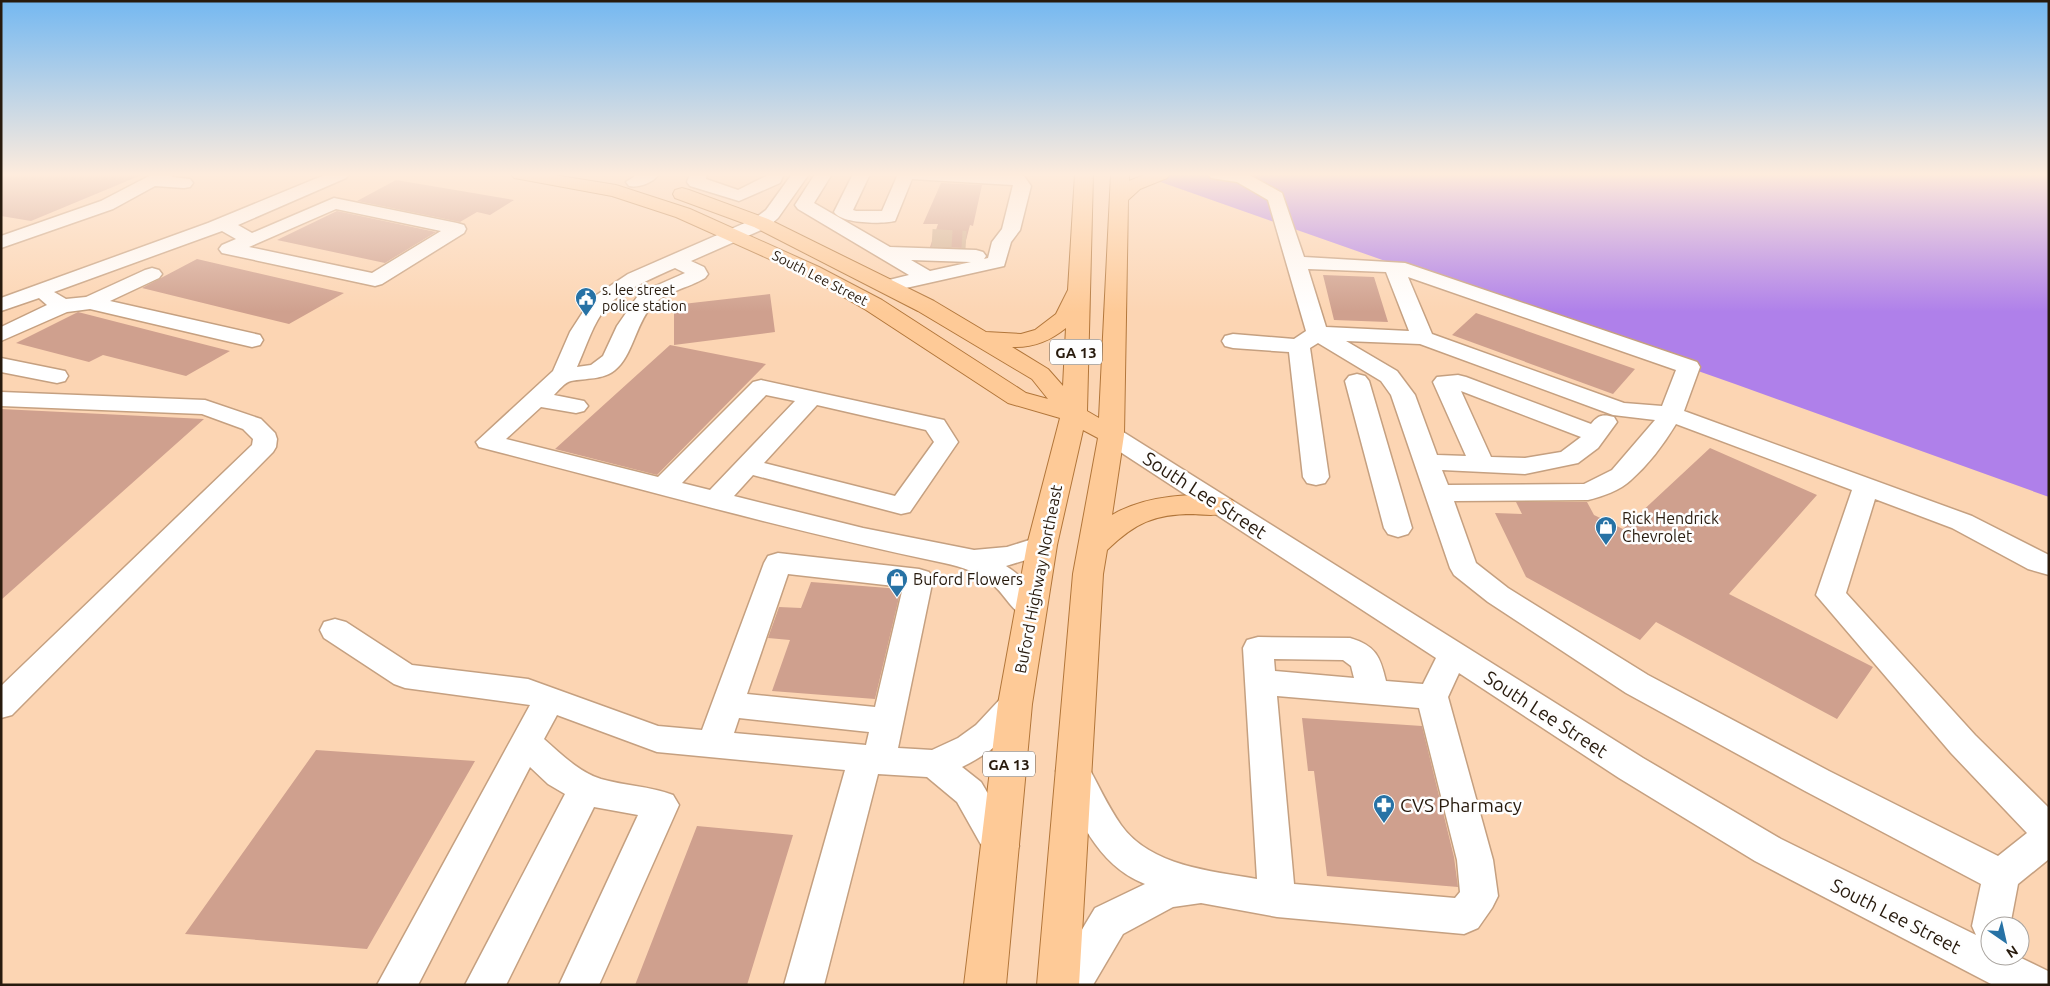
<svg xmlns="http://www.w3.org/2000/svg" width="2050" height="986" font-family="Ubuntu,sans-serif">
	<style>
		.forest { fill: #af80ea }
		.building { fill: #cfa08e }
		.lines { fill: none; stroke-linecap: round; stroke-linejoin: round }
		.minor-tunnel { stroke: #d1b092; stroke-width: 20; stroke-dasharray: 20 10; stroke-linecap: butt }
		.minor-casing { stroke: #c5a080; stroke-width: 3 }
		.major-casing { stroke: #b2763a; stroke-width: 2 }
		.minor { fill: #fff; fill-rule: evenodd }
		.major { fill: #feca97; fill-rule: evenodd }
		.labels { text-anchor: middle; dominant-baseline: central; stroke-width: 5; stroke-linejoin: round; paint-order: stroke }
		.far-street-label { font-size: 14px; fill: #271a0d; stroke: #fefefe }
		.far-poi-label { font-size: 14px; fill: #271a0d; stroke: #fefefe; text-anchor: start }
		.shield { fill: #fefefe; stroke: #685e55; stroke-width: 1 }
		.shield-label { font-size: 15px; font-weight: bold; fill: #271a0d }
		.poi-label { font-size: 16px; fill: #271a0d; stroke: #fefefe; text-anchor: start }
		.street-label { font-size: 16px; fill: #271a0d; stroke: #fefefe }
		.near-street-label { font-size: 19px; fill: #271a0d; stroke: #fefefe }
		.near-poi-label { font-size: 19px; fill: #271a0d; stroke: #fefefe; text-anchor: start }
	</style>
	<rect width="100%" height="100%" fill="#fcd5b3"/>
	<path class="forest" d="M1138 174H2049V497L1735 384Z"/>
	<path class="building" d="M1 174H144L31 221 1 216Z
		M396 180 514 200 490 215 477 212 460 222 357 201Z
		M941 183 982 185 973 226 970 225 964 248 930 247 938 224H923Z
		M337 211 436 232 385 263 277 240Z
		M197 259 344 293 289 324 142 288Z
		M1323 275 1374 277 1388 322 1334 320Z
		M770 294 775 332 674 345V305Z
		M78 312 230 351 186 376 103 355 89 362 16 343Z
		M1476 313 1635 369 1613 394 1452 335Z
		M670 345 766 364 657 475 555 449Z
		M1 409 204 419 1 600Z
		M1710 448 1817 495 1729 594 1873 667 1837 719 1656 622 1640 640 1526 577 1495 513 1522 514 1516 502H1587L1594 515 1623 529Z
		M811 582 901 589 875 699 772 691 790 640 768 638 779 607 801 608Z
		M1302 718 1422 726 1454 857 1458 887 1327 876 1314 771H1308Z
		M316 750 475 761 367 949 185 934Z
		M697 826 793 835 747 985H635Z"/>
	<g class="lines">
		<path class="minor-tunnel" d="M932 239 966 241"/>
		<g class="minor-casing">
			<path id="minor" d="M153 174H173L172 177 190 179 193 183 190 187 184 188 155 186 113 209 1 248V236L101 201Z
				M327 174H349L346 178 238 225 252 233 334 198 457 223 464 225 466 229 464 233 382 284 375 286 222 253 219 249 222 245 236 239 222 231 54 292 66 299 86 297 145 270 152 268 159 270 162 274 159 278 110 301 260 335 263 340 260 345 252 347 90 309 67 312 1 341V327L47 305 39 298 1 311V298L208 223ZM336 209 441 231 372 273 249 247Z
				M638 174H659C653 183 639 188 629 186L626 182Z
				M690 174H707L706 179 738 190 766 176 767 174H784L780 183 739 201 690 186 687 182Z
				M792 174H809L778 218 768 227 691 261 704 267 708 274 705 278C689 288 663 292 651 307 636 324 632 357 615 370 603 380 586 378 571 381 565 382 558 391 554 395L584 401 588 406 584 411 576 413 541 407 506 439 658 477 753 382 761 380 944 420 958 442 910 512 901 514 753 475 734 496 863 528 974 550 1007 547 1042 536 1052 538 1056 545 1052 552 1006 566C1021 575 1037 593 1046 608L1041 615C1014 623 1010 598 992 584 978 572 962 567 944 563 787 530 634 487 479 447L476 442 553 371 570 332 592 298 628 274 754 219 766 210ZM675 268 685 273 651 288 637 297 617 326 603 356 591 365 577 367C586 347 593 323 607 306 620 292 657 276 675 268ZM766 395 795 401 710 490 682 483ZM817 405 926 430 934 442 895 496 764 463Z
				M815 174H832L814 203 890 247 976 250 983 252 986 256 984 259 988 258 992 242 1002 229 1013 185 912 179 895 221C882 224 842 224 834 212L853 174H870L853 210 856 211H882L898 174 1018 175 1024 176 1031 186 1020 230 1011 242 1004 266 888 292 881 290 878 286 881 282 909 275 798 209 795 205ZM911 260 971 262 930 271Z
				M1209 174H1248L1282 193 1304 257 1405 263 1697 362 1700 367 1684 411 1972 516 2049 555V575L2028 569 1952 528 1875 499 1846 593 1975 735 2049 808V859L2018 884 2010 926H1990V956H2017L2048 971 2049 985H1993L1755 861 1619 778 1459 673 1448 697 1493 860 1498 896 1492 908 1478 928 1464 934 1277 917 1201 903 1173 907 1123 934 1093 985H1051L1057 971 1095 908 1145 884C1096 865 1078 815 1056 771L1061 761 1073 757 1085 761C1097 782 1107 805 1121 825 1150 866 1211 871 1257 879L1243 648 1247 640 1258 637 1350 638C1376 646 1380 656 1386 681L1423 684 1436 658 1102 440 1099 435 1102 430 1111 428 1120 430 1643 758 1781 839 1976 935 1972 926 1981 884 1805 791 1626 693 1488 602 1454 575 1450 568 1391 395 1381 381 1318 343 1310 348 1329 477 1325 483 1316 485 1307 483 1303 477 1289 352 1233 348 1225 346 1222 341 1225 336 1233 334 1294 339 1306 331 1268 200 1237 182 1211 178ZM1308 269 1386 272 1409 331 1326 327ZM1408 277 1676 370 1662 406 1624 403 1432 334ZM1346 341 1420 344 1613 415 1655 420 1612 470 1584 484 1448 485 1442 470 1525 474 1578 463 1598 448 1617 422 1614 417C1603 414 1598 415 1591 424L1466 377 1458 375 1437 377 1433 382 1466 456 1437 455 1415 395 1397 371ZM1461 391 1581 437 1561 452 1525 458 1491 457ZM1676 424 1852 490 1816 595 1951 753 2027 833 1998 856 1829 771 1648 675 1508 588 1476 563 1454 501 1588 500C1601 497 1621 490 1631 480 1648 465 1664 444 1676 424ZM1274 659 1343 660 1351 666 1354 678 1275 671ZM1277 696 1419 708 1457 860 1460 892 1455 898 1294 884Z
				M1 358 65 371 68 376 65 381 57 383 1 372Z
				M1357 374 1365 376 1369 381 1412 528 1408 534 1398 537 1388 534 1384 528 1345 381 1349 376Z
				M1 392 205 400 261 419 275 433 277 439 276 447 273 452 12 715 1 718V686L252 445 253 439 243 429 202 414 1 406Z
				M778 553 919 569 929 572 933 579 898 748 932 750 958 738 976 725 1004 695 1015 692 1026 695 1031 704C1016 732 991 753 962 767L981 782 1019 846 1014 857 1001 862 988 857 957 802 927 777 878 774 824 985H784L845 770 657 752 557 715 544 739C561 754 579 772 601 779 625 786 650 786 673 795L679 805 599 985H559L638 815 594 807 506 985H465L565 794 548 784 530 767 418 985H377L530 705 405 688 394 684 324 638 320 630 324 622 335 619 346 622 412 665 528 679 658 726 702 730 764 563 768 556ZM788 574 903 587 875 707 747 694ZM739 718 869 732 866 745 734 733Z"/>
		</g>
		<g class="major-casing">
			<path id="major" d="M511 174H548L616 185 690 209 819 267 882 300 1026 393 1048 399 1032 379 918 311 754 227 675 198 673 194 675 190 682 188 689 190 768 219 934 301 986 332 1021 334 1035 330 1056 314 1068 290 1075 174H1093L1087 411 1099 418 1111 174H1129V181L1146 174H1170L1167 178 1140 189 1128 200 1124 435 1112 515C1143 496 1197 490 1232 500L1236 506 1232 512C1219 516 1206 515 1193 514 1154 514 1135 523 1107 550L1103 574 1079 985H1037L1073 574 1098 438 1083 430 1057 545 1032 704 1006 985H964L998 704 1027 545 1060 418 1008 403 866 310 805 275 676 217 612 196 520 179 514 178ZM1066 328 1063 386 1048 369 1012 347C1033 348 1050 341 1066 328Z"/>
		</g>
		<use href="#minor" class="minor"/>
		<use href="#major" class="major"/>
	</g>
	<linearGradient id="sky" x2="0" y2="1"><stop stop-color="#74b8f1"/><stop offset="0.56" stop-color="#feecdd"/><stop offset="1" stop-color="#feecdd" stop-opacity="0"/></linearGradient>
	<rect width="2050" height="312" fill="url(#sky)"/>
	<defs>
		<g id="civic-pin" transform="scale(1.125)"><path d="M0 17L-7.5 6A9.5 9.5 0 1 1 7.5 6Z" fill="#2772a5" stroke="#fefefe"/><path d="M-.6-6.5H3V-4.5H.6V-3L4-1V1h2V6H-6V1h2V-1L-.6-3ZM-1.2 2.5V6h2.4V2.5Z" fill="#fff"/></g>
		<g id="shop-pin" transform="scale(1.125)"><path d="M0 17L-7.5 6A9.5 9.5 0 1 1 7.5 6Z" fill="#2772a5" stroke="#fefefe"/><path d="M-5-2.5h2.3a2.7 3.5 0 0 1 5.4 0H5L5.5 6h-11ZM-1.5-2.5h3a1.5 2.3 0 0 0-3 0Z" fill="#fff"/></g>
		<g id="pharmacy-pin" transform="scale(1.125)"><path d="M0 17L-7.5 6A9.5 9.5 0 1 1 7.5 6Z" fill="#2772a5" stroke="#fefefe"/><path d="M-2-6h4v4h4v4h-4v4h-4v-4h-4v-4h4Z" fill="#fff"/></g>
	</defs>
	<g fill-rule="evenodd">
		<use href="#civic-pin" x="586" y="298"/>
		<use href="#shop-pin" x="1606" y="527"/>
		<use href="#shop-pin" x="897" y="579"/>
		<use href="#pharmacy-pin" x="1384" y="805"/>
	</g>
	<g class="labels">
		<g class="far-street-label">
			<text transform="translate(820 278) rotate(27)">South Lee Street</text>
		</g>
		<g class="far-poi-label">
			<text x="602" y="290">s. lee street<tspan x="602" dy="16">police station</tspan></text>
		</g>
		<g class="shield">
			<rect x="1050" y="339.5" width="52" height="25" rx="4"/>
			<rect x="983" y="751.5" width="52" height="25" rx="4"/>
		</g>
		<g class="shield-label">
			<text x="1076" y="352">GA 13</text>
			<text x="1009" y="764">GA 13</text>
		</g>
		<g class="poi-label">
			<text x="1622" y="518">Rick Hendrick<tspan x="1622" dy="18">Chevrolet</tspan></text>
			<text x="913" y="579">Buford Flowers</text>
		</g>
		<g class="street-label">
			<text transform="translate(1038 579) rotate(-79)">Buford Highway Northeast</text>
		</g>
		<g class="near-street-label">
			<text transform="translate(1205 495) rotate(33)">South Lee Street</text>
			<text transform="translate(1546 714) rotate(33)">South Lee Street</text>
			<text transform="translate(1896 916) rotate(27)">South Lee Street</text>
		</g>
		<g class="near-poi-label">
			<text x="1400" y="805">CVS Pharmacy</text>
		</g>
	</g>
	<rect width="2050" height="986" fill="none" stroke="#271a0d" stroke-width="5"/>
	<g transform="translate(2005 941) rotate(146)"><circle r="24" fill="#fefefe" stroke="#a8a39e"/>
	<path d="M0-4L9 19L0 12L-9 19Z" fill="#2772a5"/>
	<text y="-8" font-size="14" font-weight="bold" text-anchor="middle" fill="#271a0d">N</text>
	</g>
</svg>
